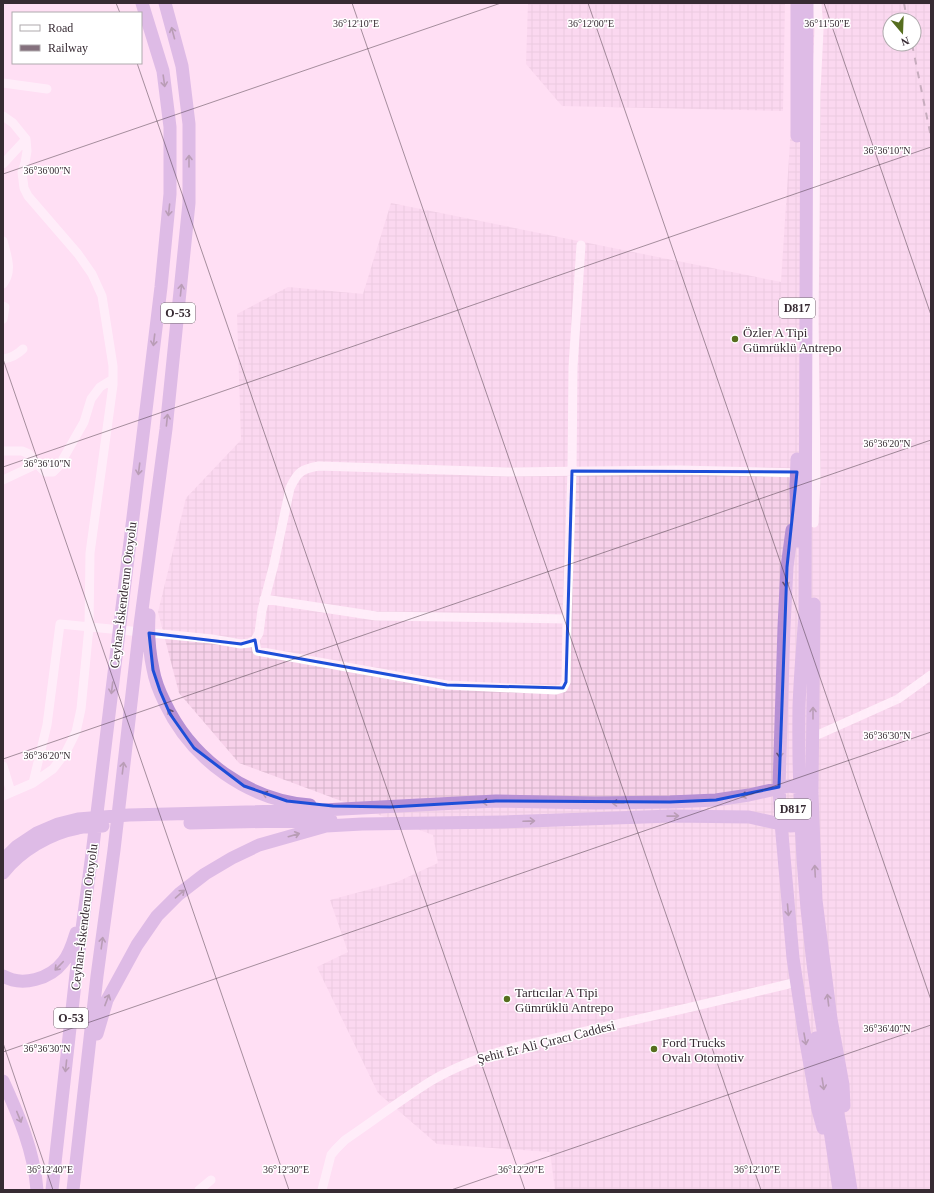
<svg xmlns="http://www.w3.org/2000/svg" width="934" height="1193" font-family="Georgia,serif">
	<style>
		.industrial { fill: url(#industrial-grid); fill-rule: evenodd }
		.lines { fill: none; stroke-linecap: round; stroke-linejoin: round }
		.minor { stroke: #fff; stroke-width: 9 }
		.highway { stroke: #b790d4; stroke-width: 13 }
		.rail { stroke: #84707d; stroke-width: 2; stroke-dasharray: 7 7; stroke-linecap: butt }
		.oneway { stroke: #644e6b }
		.marked { fill: none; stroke: #1d4ed8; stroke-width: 3; stroke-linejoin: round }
		.ticks { fill: none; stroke: #372b33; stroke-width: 1; stroke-opacity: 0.45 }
		.poi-dot { fill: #566e1f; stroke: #fff; stroke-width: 1.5 }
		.labels { text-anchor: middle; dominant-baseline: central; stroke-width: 3; stroke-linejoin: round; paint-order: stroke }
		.shield { fill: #fff; stroke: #736b70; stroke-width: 1 }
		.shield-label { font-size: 12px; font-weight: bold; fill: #372b33 }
		.poi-label { font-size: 13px; fill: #372b33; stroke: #fff; text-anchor: start }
		.street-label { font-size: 13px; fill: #372b33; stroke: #fff }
		.ticks-label { font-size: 10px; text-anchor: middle; fill: #372b33; stroke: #fff; stroke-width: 3; stroke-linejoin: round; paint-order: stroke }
	</style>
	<defs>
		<pattern id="industrial-grid" width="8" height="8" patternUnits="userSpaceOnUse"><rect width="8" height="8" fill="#f7d1ea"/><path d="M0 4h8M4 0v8" fill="none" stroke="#d4b4c9"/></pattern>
	</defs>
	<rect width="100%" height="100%" fill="#ffdff4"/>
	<path class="industrial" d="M528 3H785L783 111 562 106 526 64Z
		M799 3H931V1190H555L550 1152 437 1144 378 1093 317 967 348 952 330 900 397 882 438 863 433 835 239 763 179 693 158 612 186 498 241 440 237 314 288 287 363 294 391 203 781 282ZM890 20H914V44H890Z"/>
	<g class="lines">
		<path class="minor" d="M3 83 47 89
			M3 116 13 123 26 139
			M3 164 26 139 27 151 25 163 22 172 24 188 28 196 78 254 92 274 102 296 113 366V385L90 553 89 627 81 709 76 732 66 752 53 769 33 783 3 796
			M3 241C7 256 13 271 3 284
			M3 306 5 307 3 319
			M3 359C10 358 18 354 23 349
			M3 451H22L29 454 37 464 45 472H53L59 466 84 422 91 399 100 387 113 379
			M3 480 37 464
			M814 523 816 478 814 315 815 237 816 92 819 30 817 3
			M264 599 376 616 567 619
			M255 640 257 651 447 685 556 690 563 688 566 682 567 619 572 471 573 367 581 245
			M813 737 898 699 931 675
			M3 766 11 792
			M33 783 47 725 60 624 212 639 241 644 249 643 255 640 259 633 262 610 274 564 290 488C298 471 302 469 319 466L508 472 680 470 802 473
			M199 1190 211 1180
			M322 1190 331 1155 336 1149 345 1140C373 1121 402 1099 431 1081 456 1066 484 1056 511 1048L683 1009 797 982"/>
		<path class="highway" d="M807 3 805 613C803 644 800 676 799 707 798 789 802 873 812 955 820 1025 835 1094 847 1164L851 1190
			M797 136V3
			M792 530 787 567 784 627 779 787 781 823 793 958 804 1031 818 1110 823 1128
			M797 541 796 486 797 459
			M814 604 812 793 816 900 831 1019 843 1085 844 1106
			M149 615C148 633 149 651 153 669 155 681 160 693 165 703 192 760 248 800 310 805
			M190 823 331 820
			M3 860 16 847 37 833 58 824 78 819 129 815 323 810 496 801 595 803 670 802 716 800 749 795 789 786 803 788 812 793
			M3 873C20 851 50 833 78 828 86 826 95 826 103 826
			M3 976C22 987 50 979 63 962 70 954 73 943 76 933
			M97 1034 107 1000 137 945 157 916 179 894 205 874 232 858 259 845 326 826 362 824 503 822 672 816 749 817 790 826 804 825 813 823
			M816 1038 839 1190
			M3 1081C19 1116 34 1151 37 1190
			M52 1190 76 974 93 846 161 287 170 194V127L163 71 142 3
			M73 1190 97 976 114 850 140 625 166 429 189 203V124L182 66 165 3"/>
		<path class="rail" d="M904 3 907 20
			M912 44 931 137"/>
	</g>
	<defs><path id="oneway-shaft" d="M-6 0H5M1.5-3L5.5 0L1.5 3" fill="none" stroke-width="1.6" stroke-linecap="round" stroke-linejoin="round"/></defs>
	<g class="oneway">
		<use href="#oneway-shaft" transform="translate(173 33) rotate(-105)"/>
		<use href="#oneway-shaft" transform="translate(164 81) rotate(82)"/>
		<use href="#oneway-shaft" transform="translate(189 161) rotate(-90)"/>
		<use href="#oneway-shaft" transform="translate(169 210) rotate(96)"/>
		<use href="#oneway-shaft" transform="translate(181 290) rotate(-84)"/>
		<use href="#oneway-shaft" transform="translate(154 340) rotate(97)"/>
		<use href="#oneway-shaft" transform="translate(167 420) rotate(-84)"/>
		<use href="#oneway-shaft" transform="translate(139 469) rotate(97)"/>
		<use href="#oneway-shaft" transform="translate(786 581) rotate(93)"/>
		<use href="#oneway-shaft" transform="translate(112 688) rotate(97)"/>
		<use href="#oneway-shaft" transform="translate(813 713) rotate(-90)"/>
		<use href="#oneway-shaft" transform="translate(171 714) rotate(-119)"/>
		<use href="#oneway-shaft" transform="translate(780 752) rotate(92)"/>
		<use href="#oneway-shaft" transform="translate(123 768) rotate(-83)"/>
		<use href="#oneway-shaft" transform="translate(268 795) rotate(-162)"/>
		<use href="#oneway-shaft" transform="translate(747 795) rotate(169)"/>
		<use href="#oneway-shaft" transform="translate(488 802) rotate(177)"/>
		<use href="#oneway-shaft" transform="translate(618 803) rotate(179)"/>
		<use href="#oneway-shaft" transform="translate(673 816) rotate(-1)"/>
		<use href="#oneway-shaft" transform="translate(529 821) rotate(-2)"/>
		<use href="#oneway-shaft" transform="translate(294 835) rotate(-16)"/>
		<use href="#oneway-shaft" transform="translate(815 871) rotate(-93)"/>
		<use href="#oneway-shaft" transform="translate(180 894) rotate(-41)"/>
		<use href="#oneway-shaft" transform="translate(788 910) rotate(85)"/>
		<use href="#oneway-shaft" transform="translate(102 943) rotate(-82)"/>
		<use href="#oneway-shaft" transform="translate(59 966) rotate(134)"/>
		<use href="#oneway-shaft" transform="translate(107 1000) rotate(-69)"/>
		<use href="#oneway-shaft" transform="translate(828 1000) rotate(-97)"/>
		<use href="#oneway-shaft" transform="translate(805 1039) rotate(80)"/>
		<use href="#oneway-shaft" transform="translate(66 1066) rotate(96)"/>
		<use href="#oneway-shaft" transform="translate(823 1084) rotate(81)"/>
		<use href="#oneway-shaft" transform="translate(19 1117) rotate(68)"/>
	</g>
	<path d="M0 0H934V1193H0ZM572 471 797 472 787 567 779 787 716 800 670 802 496 801 390 807 333 806 287 801 244 786 194 748 170 714 160 691 153 670 149 633 241 644 255 640 257 651 447 685 563 688 566 682Z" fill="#ffdff4" fill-opacity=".55" fill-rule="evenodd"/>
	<path class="marked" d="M572 471 797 472 787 567 779 787 716 800 670 802 496 801 390 807 333 806 287 801 244 786 194 748 170 714 160 691 153 670 149 633 241 644 255 640 257 651 447 685 563 688 566 682Z"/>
	<path class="ticks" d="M116 3 120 13M352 3 761 1190M588 3 931 1000M824 3 931 315M137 63 525 1190M3 174 501 3M3 359 289 1190M3 467 931 147M3 759 931 440M3 1043 53 1190M3 1052 931 732M451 1190 931 1025"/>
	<g class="poi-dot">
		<circle cx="735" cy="339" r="4"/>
		<circle cx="507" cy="999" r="4"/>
		<circle cx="654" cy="1049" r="4"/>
	</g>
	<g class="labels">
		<g class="shield">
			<rect x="779" y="298" width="36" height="20" rx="3"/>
			<rect x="161" y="303" width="34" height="20" rx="3"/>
			<rect x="775" y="799" width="36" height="20" rx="3"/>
			<rect x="54" y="1008" width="34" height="20" rx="3"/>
		</g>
		<g class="shield-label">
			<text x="797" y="308">D817</text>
			<text x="178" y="313">O-53</text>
			<text x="793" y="809">D817</text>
			<text x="71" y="1018">O-53</text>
		</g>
		<g class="poi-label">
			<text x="743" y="332">Özler A Tipi<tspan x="743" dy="15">Gümrüklü Antrepo</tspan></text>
			<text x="515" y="992">Tartıcılar A Tipi<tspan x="515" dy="15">Gümrüklü Antrepo</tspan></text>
			<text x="662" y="1042">Ford Trucks<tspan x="662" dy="15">Ovalı Otomotiv</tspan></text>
		</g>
		<g class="street-label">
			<text transform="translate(123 595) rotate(-83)">Ceyhan-İskenderun Otoyolu</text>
			<text transform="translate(84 917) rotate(-83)">Ceyhan-İskenderun Otoyolu</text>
			<text transform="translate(546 1042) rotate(-14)">Şehit Er Ali Çıracı Caddesi</text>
		</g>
	</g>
	<g class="ticks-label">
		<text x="591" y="27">36°12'00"E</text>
		<text x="356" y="27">36°12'10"E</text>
		<text x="827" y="27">36°11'50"E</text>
		<text x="887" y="154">36°36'10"N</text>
		<text x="47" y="174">36°36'00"N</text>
		<text x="887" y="447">36°36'20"N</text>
		<text x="47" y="467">36°36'10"N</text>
		<text x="887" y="739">36°36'30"N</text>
		<text x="47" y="759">36°36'20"N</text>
		<text x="887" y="1032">36°36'40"N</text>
		<text x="47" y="1052">36°36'30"N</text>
		<text x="50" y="1173">36°12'40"E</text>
		<text x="286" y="1173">36°12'30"E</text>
		<text x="521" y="1173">36°12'20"E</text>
		<text x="757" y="1173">36°12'10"E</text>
	</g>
	<rect width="934" height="1193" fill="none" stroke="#372b33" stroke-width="8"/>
	<rect x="12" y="12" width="130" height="52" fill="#ffffff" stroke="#afaaad"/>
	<rect x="20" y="25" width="20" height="6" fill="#ffffff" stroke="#afaaad"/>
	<text x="48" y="32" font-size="12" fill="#372b33">Road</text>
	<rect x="20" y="45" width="20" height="6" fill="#84707d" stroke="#afaaad"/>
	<text x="48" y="52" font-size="12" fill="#372b33">Railway</text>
	<g transform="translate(902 32) rotate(161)"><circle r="19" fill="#ffffff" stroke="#afaaad"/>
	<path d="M0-3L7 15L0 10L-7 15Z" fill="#566e1f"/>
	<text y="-6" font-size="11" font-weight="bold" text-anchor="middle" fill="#372b33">N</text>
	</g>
</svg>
